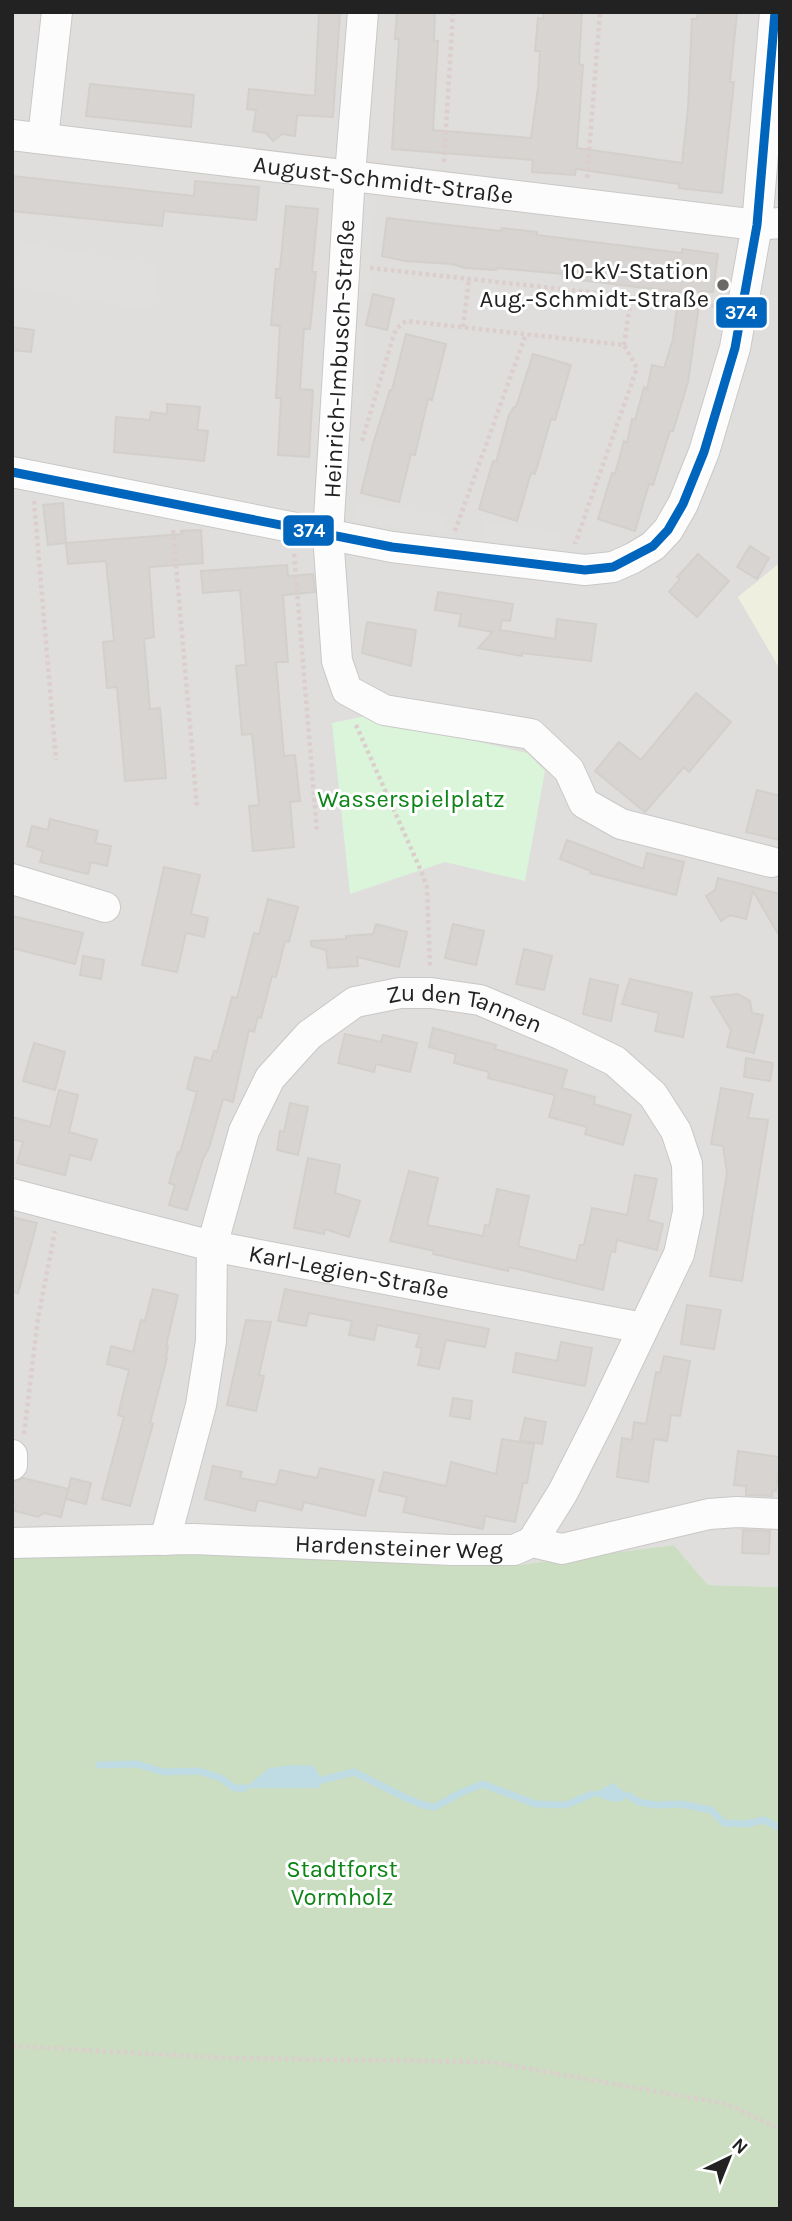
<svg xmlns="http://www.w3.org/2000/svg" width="792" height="2221" font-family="Karla,sans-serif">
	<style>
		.residential { fill: #dfdedc }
		.farmland { fill: #efefdf }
		.forest { fill: #cbdec1 }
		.park { fill: #daf5da }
		.parking { fill: #e0dfde }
		.water { fill: #bfdbe3 }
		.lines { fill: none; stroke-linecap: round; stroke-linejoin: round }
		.stream { stroke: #bfdbe3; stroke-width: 7 }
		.building { fill: #d7d4d2; stroke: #d3d0cc; stroke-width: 2 }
		.minor-casing { stroke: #c9c8c7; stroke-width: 32 }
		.path { stroke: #dccecd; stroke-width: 4.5; stroke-dasharray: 3.5 3.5; stroke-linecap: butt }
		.minor { stroke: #fdfcfc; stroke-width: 30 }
		.bus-1-casing { stroke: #fff; stroke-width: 14 }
		.bus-1 { stroke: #0065bd; stroke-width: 9 }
		.poi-dot { fill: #6a6968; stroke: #fff; stroke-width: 2.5 }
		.labels { text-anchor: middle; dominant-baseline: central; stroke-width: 6; stroke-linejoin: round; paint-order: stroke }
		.street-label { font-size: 24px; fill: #222; stroke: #fff }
		.poi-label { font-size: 24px; fill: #222; stroke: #fff; text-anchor: end }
		.park-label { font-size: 24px; fill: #0c8416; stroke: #fff }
		.line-badge { stroke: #fff; stroke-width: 2.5 }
		.badge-label { font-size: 19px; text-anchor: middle; font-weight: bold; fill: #fff }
	</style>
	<rect width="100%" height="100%" fill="#f0eeeb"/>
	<path class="residential" d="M12 12H780V563L738 597 780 669V1587L708 1585 674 1545 518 1565 306 1555 12 1552Z"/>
	<path class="farmland" d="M780 563V669L738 597Z"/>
	<path class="forest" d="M674 1545 708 1585 780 1587V2209H12V1552L306 1555 518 1565Z"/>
	<path class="park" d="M366 716 527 753 545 771 525 881 445 862 350 894 332 723Z"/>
	<path class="parking" d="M356 192 376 193 370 291 350 290Z
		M20 242 159 266 151 311 13 286Z
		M348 326 366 327 363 401 345 400Z
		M358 503 447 515 445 533 355 521Z
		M483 522 560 532 558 549 481 539Z"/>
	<path class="water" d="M292 1765 314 1766 322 1780 319 1788H245L269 1768Z
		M613 1783 628 1795 631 1792C621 1809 607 1800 592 1794Z"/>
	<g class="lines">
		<path class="stream" d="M99 1765 137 1764 163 1772 199 1771 221 1778 234 1788H245
			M322 1780 354 1772 406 1798 423 1805 435 1807 462 1792 483 1784 535 1804 566 1805 592 1794
			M628 1795 639 1802 656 1805 681 1804 711 1810 724 1823 746 1824 764 1820 780 1828"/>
	</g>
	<path class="building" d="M319 12H340L333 117 297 115 295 136 282 134 273 141 266 133 253 131 256 110 247 109 249 89 315 96Z
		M397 12H435L434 41H438L433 130 531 138 538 88 540 51H535L538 18 543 19 544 12H582L579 64 583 65 577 148 682 163 688 108 692 19H697L698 12H737L730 82H734L722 193 679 188V184L576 169 575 175 532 172 533 160 392 149 399 39H395Z
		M90 84 194 95 191 127 86 116Z
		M12 176 194 196 195 181 259 187 256 220 164 211 162 226 12 211Z
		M286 206 318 209 312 272H316L310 329H304L300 389 313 390 309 457 278 455 281 398H276L280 326 271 325 276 269H280Z
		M387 218 501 231 502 228 537 232V235L682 253V249L718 254 713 292 701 291 688 382 673 431H670L653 485 649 484 635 531 598 519 612 473 615 474 624 441 627 443 632 419 635 420 644 387 647 389 652 365 664 368 673 339 679 292 587 281 563 278 564 274 497 268 496 270 465 268 452 264 405 261 382 256Z
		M373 294 394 299 387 330 366 325Z
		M12 327 34 330 31 352 12 350Z
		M406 334 446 344 432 400 428 399 415 455 411 454 399 502 361 493 373 444 390 390H392Z
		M533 354 571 365 555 420 551 419 535 474 531 473 517 521 479 509 493 461 496 462 509 415 514 407H516Z
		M167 404 200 407 197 430 208 431 204 461 114 452 116 417 150 420 151 412 167 414Z
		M63 503 66 543 182 534 181 531 201 530 203 563 149 567 154 637 144 639 146 662 150 709 160 708 166 778 125 781 117 687 107 688 103 642 114 641 106 561 68 564 66 543 48 545 43 505Z
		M750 546 769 558 757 579 737 567Z
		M698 554 729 581 697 617 669 592 680 579 677 577Z
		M287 565 288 576 313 574 315 592 283 595 288 662H276L284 756 295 755 300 801 290 802 294 847 253 851 249 806 259 805 252 734 242 735 236 666 246 665 240 590 203 593 201 571Z
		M438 592 513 604 510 621 502 620 500 630 555 639 557 619 596 624 591 661 522 653V656L478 648 493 632 459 626 461 614 435 610Z
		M367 622 416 630 411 666 362 653Z
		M696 693 731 722 689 772 684 767 645 812 595 771 619 742 641 760Z
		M757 790 780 796V840L746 832Z
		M50 819 98 831 95 843 111 846 107 866 91 862 88 874 40 862 43 851 27 846 32 826 48 830Z
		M567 840 643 869 647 853 684 862 676 895 590 873 591 871 560 859Z
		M164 867 200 875 191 914 208 918 204 937 186 933 177 972 142 965Z
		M718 878 780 894V937L753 891 746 919 730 915 721 921 706 896 715 890Z
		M268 899 298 907 292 930 289 942 285 941 276 977 272 976 261 1018 258 1017 254 1032 249 1030 233 1102 223 1099 209 1148 203 1159 187 1210 169 1205 175 1185 169 1183 178 1152 180 1153 197 1092 187 1089 195 1057 211 1061 214 1051 217 1052 232 997 237 998 254 933 259 934Z
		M12 916 83 933 75 964 12 948Z
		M376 924 407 932 399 967 357 957 358 966 328 968 326 950 311 946V941L346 939V936L373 934Z
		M453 924 484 931 476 965 445 958Z
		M524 949 552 956 544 990 516 984Z
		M83 956 104 960 101 979 80 975Z
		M590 979 618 985 611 1021 583 1014Z
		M630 979 692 993 683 1037 655 1031 659 1013 622 1004Z
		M738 994 750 1001 752 1013 763 1015 754 1053 727 1047 731 1030 711 997Z
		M433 1028 496 1045 495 1049 567 1070 562 1088 595 1097 594 1104 631 1115 623 1145 585 1134 587 1127 549 1117 555 1095 488 1078 489 1072 454 1063 456 1054 429 1047Z
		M345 1034 381 1042 383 1035 417 1043 410 1072 376 1064 374 1072 338 1063Z
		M34 1043 65 1052 55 1090 23 1081Z
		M746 1058 773 1063 770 1081 744 1077Z
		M721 1088 753 1094 748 1118 768 1120 742 1281 710 1276 727 1173 723 1146 711 1144Z
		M59 1090 78 1095 69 1132 97 1140 91 1160 70 1155 65 1175 17 1163 23 1142 12 1139V1117L50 1127Z
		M290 1103 308 1107 298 1155 277 1150 280 1131 284 1132Z
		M308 1158 340 1165 335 1193 360 1201 349 1237 325 1229 324 1234 294 1228Z
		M409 1171 438 1178 427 1225 483 1236 485 1225 489 1226 497 1189 529 1196 518 1246 576 1261 580 1245H584L592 1208 627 1215 635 1175 657 1179 648 1220 663 1224 657 1250 617 1240 615 1252 611 1251 603 1290 509 1267 508 1271 433 1254 434 1251 390 1241Z
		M12 1217 37 1223 18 1293 12 1292Z
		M153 1289 178 1295 166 1346H168L166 1358H167L150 1423 153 1424 130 1506 102 1499 124 1417 118 1415 129 1370 107 1364 111 1346 133 1352 141 1320 145 1321Z
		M285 1289 489 1329 485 1347 446 1340 439 1369 418 1365 422 1348 416 1347 420 1334 377 1325 374 1340 349 1335 352 1321 309 1313 306 1326 278 1321Z
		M687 1305 721 1310 714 1349 681 1344Z
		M246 1320 271 1322 259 1375 264 1376 256 1411 227 1405Z
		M561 1342 592 1348 585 1386 513 1372 516 1353 557 1361Z
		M664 1356 690 1361 680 1416 671 1415 667 1441 654 1439 648 1482 617 1477 622 1438 632 1440 634 1422 646 1424 656 1372 660 1373Z
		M453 1398 472 1401 470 1419 450 1416Z
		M525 1418 546 1422 542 1444 520 1440Z
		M502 1439 534 1444 527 1483H523L515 1522 485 1516 483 1529 421 1516 403 1512 407 1497 379 1491 384 1472 446 1486 451 1462 496 1474Z
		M738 1451 780 1457 776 1491 773 1490 772 1496 746 1495V1486L734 1485Z
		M213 1466 242 1472 240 1478 276 1485 280 1470 317 1478 320 1468 374 1480 365 1516 304 1502 302 1510 258 1500 255 1511 205 1499Z
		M23 1478 68 1489 61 1517 44 1513 38 1517 15 1511 16 1503 12 1502V1482Z
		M71 1478 91 1483 86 1504 66 1499Z
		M743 1530 770 1531 769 1554 742 1553Z"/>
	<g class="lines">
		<g class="minor-casing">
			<g id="minor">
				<path d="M363 12 350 175 328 535 337 661 347 690 384 710 531 734 569 770 584 803 621 824 771 862"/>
				<path id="s1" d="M12 135 757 225 780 223"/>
				<path d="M43 138 57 12"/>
				<path d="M12 472 392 547 585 570 613 567 633 558 653 546 668 530 683 504 704 452 735 348 757 225 775 12"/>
				<path d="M12 879 105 907"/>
				<path id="s2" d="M12 1194 212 1246 643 1328"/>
				<path d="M12 1455V1465"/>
				<path id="s3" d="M165 1540 201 1405 211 1341 212 1246 244 1131 270 1078 309 1035 355 1002 400 993H431L480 1000 560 1034 615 1061 653 1095 676 1131 687 1164 688 1212 679 1254 601 1417 563 1492 532 1542"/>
				<path id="s4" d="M12 1543 194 1539 452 1550H514L532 1542 562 1549 709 1514 737 1512 780 1514"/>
			</g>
		</g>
		<path class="path" d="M444 162 453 12
			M587 178 600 12
			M370 268 716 306
			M463 327 469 279
			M624 345 631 297
			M362 441 394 334 397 328 406 321 624 345 637 368 575 544
			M34 501 56 760
			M173 530 197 807
			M455 531 526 334
			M294 554 317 832
			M356 725 422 873 427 887 430 967
			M24 1434 38 1318 55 1231
			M12 2046 224 2058 491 2062 727 2104 780 2129"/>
		<use href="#minor" class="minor"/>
		<g class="bus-1-casing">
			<path id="bus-1" d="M12 472 392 547 585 570 613 567 653 546 668 530 683 504 704 452 735 348 757 225 775 12"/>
		</g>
		<use href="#bus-1" class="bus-1"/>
	</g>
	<circle class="poi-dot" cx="723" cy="285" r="7"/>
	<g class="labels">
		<g class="street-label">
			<text stroke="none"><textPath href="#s1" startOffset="374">August-Schmidt-Straße</textPath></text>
			<text transform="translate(339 359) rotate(-87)">Heinrich-Imbusch-Straße</text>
			<text stroke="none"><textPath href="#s3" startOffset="705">Zu den Tannen</textPath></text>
			<text stroke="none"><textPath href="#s2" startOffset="346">Karl-Legien-Straße</textPath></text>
			<text stroke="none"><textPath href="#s4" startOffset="387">Hardensteiner Weg</textPath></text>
		</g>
		<g class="poi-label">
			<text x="709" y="271">10-kV-Station<tspan x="709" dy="28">Aug.-Schmidt-Straße</tspan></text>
		</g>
		<g class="park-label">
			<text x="411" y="799">Wasserspielplatz</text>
			<text x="342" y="1869">Stadtforst<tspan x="342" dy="28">Vormholz</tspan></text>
		</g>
	</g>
	<g class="line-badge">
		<rect x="715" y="296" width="53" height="33" rx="7" fill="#0065bd"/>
		<rect x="282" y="514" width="53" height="33" rx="7" fill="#0065bd"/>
	</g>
	<g class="badge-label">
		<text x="741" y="319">374</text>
		<text x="309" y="537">374</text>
	</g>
	<rect width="792" height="2221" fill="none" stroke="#222222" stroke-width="28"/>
	<g transform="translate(729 2158) rotate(43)" stroke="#ffffff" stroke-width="5" paint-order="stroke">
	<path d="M0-5L12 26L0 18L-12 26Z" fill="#222222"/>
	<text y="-10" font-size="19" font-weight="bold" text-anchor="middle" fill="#222222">N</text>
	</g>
</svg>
